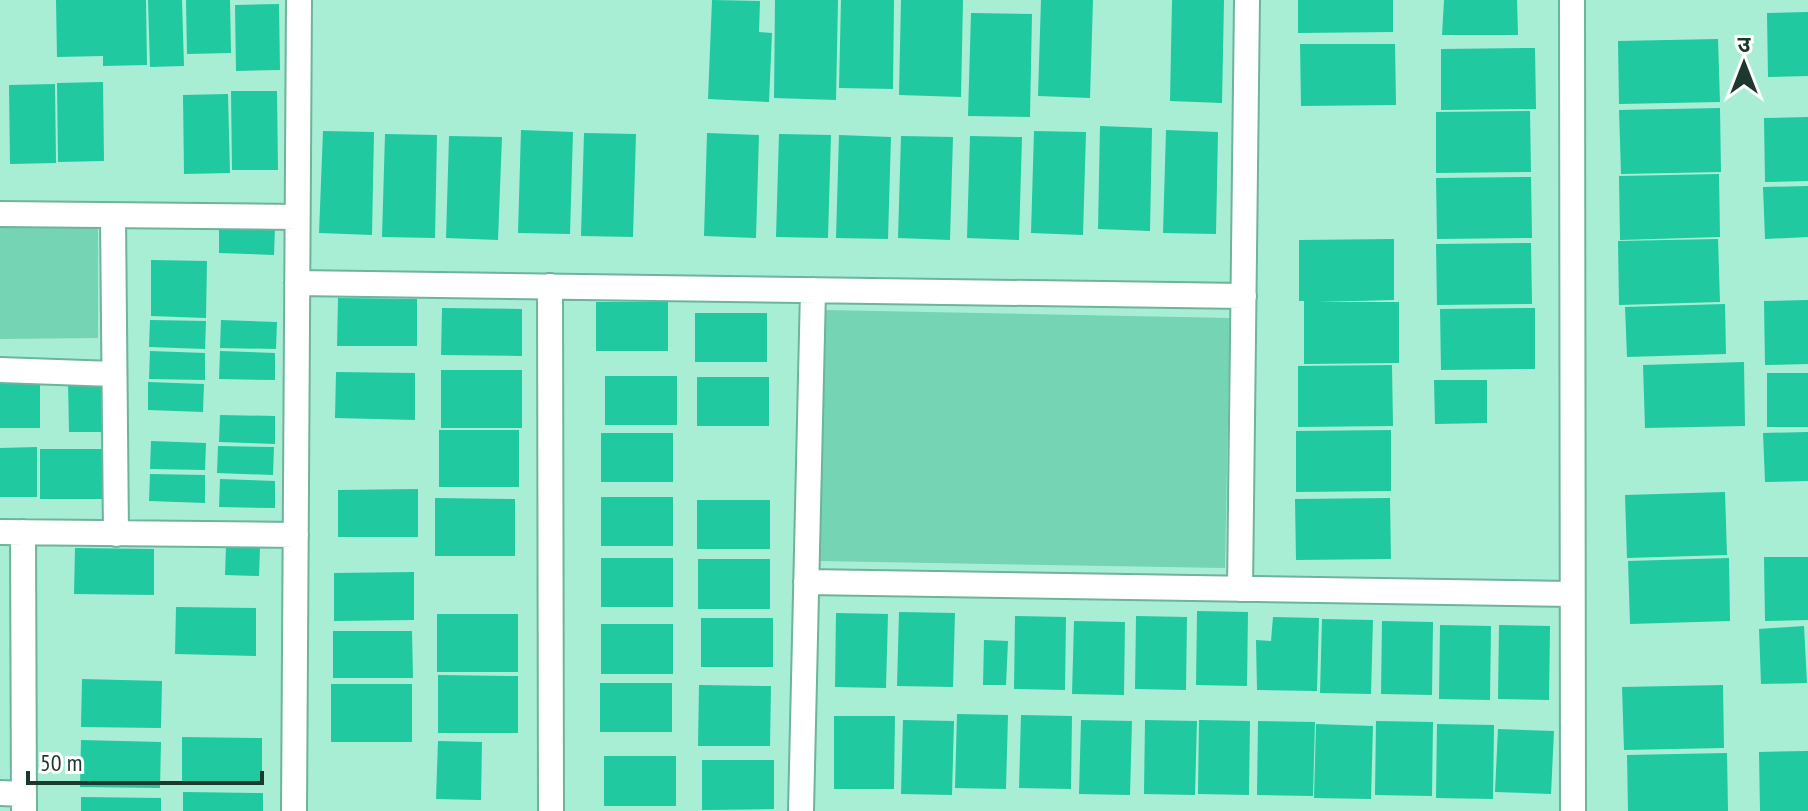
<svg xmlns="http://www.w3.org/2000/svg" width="1808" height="811" font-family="'PT Sans Narrow','Noto Sans Devanagari',sans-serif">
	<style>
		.green { fill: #74d4b4 }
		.building { fill: #20c99f }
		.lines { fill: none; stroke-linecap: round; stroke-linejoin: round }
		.minor-casing { stroke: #6eb39b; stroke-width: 28 }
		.minor { stroke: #fff; stroke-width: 24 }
	</style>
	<rect width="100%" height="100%" fill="#a8eed5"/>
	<path class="green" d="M0 228H98V338L0 339Z
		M825 310 1230 318 1225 568 820 561Z"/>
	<path class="building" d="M56 0H146L147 65 103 66V56L57 57Z
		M148 0H182L184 66 150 67Z
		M186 0H230L231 53 187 54Z
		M712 0 760 1 759 32 772 33 769 102 708 99Z
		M775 0H838L836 100 774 98Z
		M841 0H894L893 89 839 88Z
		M901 0H963L961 97 899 95Z
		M1041 0H1093L1090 98 1038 96Z
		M1172 0H1224L1222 103 1170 101Z
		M1298 0H1393V32L1298 33Z
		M1444 0H1517L1518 35H1442Z
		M279 4 280 70 236 71 235 5Z
		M1808 12V76L1768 77 1767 13Z
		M971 13 1032 14 1030 117 968 116Z
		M1718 39 1720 102 1619 104 1618 41Z
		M1300 44H1395L1396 105 1301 106Z
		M1535 48 1536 109 1441 110V49Z
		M103 82 104 161 58 162 57 83Z
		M55 84 56 163 10 164 9 85Z
		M231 91H277L278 170H232Z
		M228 94 230 173 184 174 183 95Z
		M1720 108 1721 172 1621 174 1619 110Z
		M1530 111 1531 172 1436 173V112Z
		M1808 117V181L1765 182 1764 118Z
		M1100 126 1152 128 1150 231 1098 229Z
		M521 130 573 132 570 234 518 233Z
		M1166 130 1218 132 1216 234 1163 233Z
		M323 131 374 132 372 235 319 233Z
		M1034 131 1086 132 1083 235 1031 233Z
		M584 133 636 134 633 237 581 236Z
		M707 133 759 135 756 238 704 236Z
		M385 134 437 135 435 238 382 237Z
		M779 134 831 135 828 238 776 237Z
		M839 135 891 137 888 239 836 238Z
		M449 136 502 137 498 240 446 238Z
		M901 136 953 137 950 240 898 238Z
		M970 136 1022 137 1019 240 967 238Z
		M1719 174 1720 237 1620 240 1619 176Z
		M1531 177 1532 238 1437 239 1436 178Z
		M1808 186V237L1765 239 1763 187Z
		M219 226 275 227 274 255 219 253Z
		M1394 239V300L1316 302H1399V363L1304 364V301H1299V240Z
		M1718 239 1720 302 1619 305 1618 241Z
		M1531 243 1532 304 1437 305 1436 244Z
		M151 260 207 261 206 318 151 316Z
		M338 298 417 299V346H337Z
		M1808 300V364L1765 365 1764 301Z
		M596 302H668V351H596Z
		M1725 304 1726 354 1627 357 1625 307Z
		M442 308 522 309V356L441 355Z
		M1535 308V369L1441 370 1440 309Z
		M695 313H767V362H695Z
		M150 320 206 321 205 349 149 347Z
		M221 320 277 322 276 349 220 348Z
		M150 351 205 353V380L149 379Z
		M220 351 275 353V380L219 379Z
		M1744 362 1745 426 1645 428 1643 365Z
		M1392 365 1393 426 1298 427V366Z
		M441 370H522V428H441Z
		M336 372 415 373V420L335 418Z
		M1767 373H1808V427H1767Z
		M605 376H677V425H605Z
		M697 377H769V426H697Z
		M40 378V428H0V379Z
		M1434 380H1487V423L1435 424Z
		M68 382H104V432H69Z
		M148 382 204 384 203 412 148 410Z
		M220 415 275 416V444L219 442Z
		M439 430H519V487H439Z
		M1391 430V491L1296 492V431Z
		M1808 432V481L1765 482 1763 433Z
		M601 433H673V482H601Z
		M151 441 206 443 205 470 150 469Z
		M218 446 274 447 273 475 217 473Z
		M37 447V497H0V448Z
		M40 449H102V499H40Z
		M150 474 205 475V503L149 501Z
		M220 479 275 481V508L219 507Z
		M418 489V537H338V490Z
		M1725 492 1727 555 1627 558 1625 495Z
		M601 497H673V546H601Z
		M435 498 515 499V556H435Z
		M1390 498 1391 559 1296 560 1295 499Z
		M697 500H770V549H697Z
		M226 546 260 547 259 576 225 575Z
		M75 548 154 549V595L74 594Z
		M1764 557H1808V620L1765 621Z
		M601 558H673V607H601Z
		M1729 558 1730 621 1630 624 1628 561Z
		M698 559H770V609H698Z
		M414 572V620L334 621V573Z
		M176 607 256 608V656L175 654Z
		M1197 611 1248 612 1247 686 1196 685Z
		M899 612 955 613 953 687 897 686Z
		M836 613 888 614 886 688 835 687Z
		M437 614H518V672H437Z
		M1015 616 1066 617 1065 690 1014 689Z
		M1136 616 1187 617 1186 690 1135 689Z
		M1273 617 1319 618 1317 691 1257 690 1256 640 1271 641Z
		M701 618H773V667H701Z
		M1322 619 1373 620 1371 694 1320 693Z
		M1074 621 1125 622 1124 695 1072 694Z
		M1382 621 1433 622 1432 695 1381 694Z
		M601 624H673V674H601Z
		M1440 625 1491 626 1490 700 1439 699Z
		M1499 625 1550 626 1549 700 1498 699Z
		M1804 626 1807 683 1761 684 1759 629Z
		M333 631H412L413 678H333Z
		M984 640 1008 641 1006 685H983Z
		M438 675 518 676V733H438Z
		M82 679 162 681 161 728 81 727Z
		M600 683H672V732H600Z
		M331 684H412V742H331Z
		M699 685 771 686 770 746H698Z
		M1723 685 1724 748 1624 750 1622 687Z
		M957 714 1008 715 1006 789 955 788Z
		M1021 715 1072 716 1071 789 1019 788Z
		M834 716H895L894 789H834Z
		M903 720 954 721 952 795 901 794Z
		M1081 720 1132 721 1130 795 1079 794Z
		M1145 720 1197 721 1195 795 1144 794Z
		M1199 720 1250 721 1249 795 1198 794Z
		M1258 721 1315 722 1313 796 1257 795Z
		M1376 721 1433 722 1432 796 1375 795Z
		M1316 724 1373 726 1371 799 1314 798Z
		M1437 724 1494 725 1493 799 1436 798Z
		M1498 729 1554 731 1551 794 1495 792Z
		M182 737 262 738V785L182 784Z
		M81 740 161 742 160 788 80 787Z
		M438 741 482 742 481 800 436 799Z
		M1808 751V811H1760L1759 752Z
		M1727 753 1728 811H1628L1627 755Z
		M604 756H676V806H604Z
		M702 760H774V809L702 810Z
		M183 792 263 793V811H183Z
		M81 797 161 798V811H81Z"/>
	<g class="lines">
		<g class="minor-casing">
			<path id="minor" d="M1572 0 1573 811
				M0 214 297 217
				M113 216 116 534
				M297 283 1244 296
				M550 286 551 811
				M0 370 114 374
				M0 532 296 535
				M23 532 24 811
				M806 582 1572 594
				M1240 589 1247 0
				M0 793 24 794
				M294 811 299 0
				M801 811 813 290"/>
		</g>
		<use href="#minor" class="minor"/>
	</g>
	<g transform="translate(1744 64)" stroke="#fefefe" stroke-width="6" paint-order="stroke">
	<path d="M0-6L14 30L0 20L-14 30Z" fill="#1c382f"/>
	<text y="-12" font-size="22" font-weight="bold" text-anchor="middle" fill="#1c382f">उ</text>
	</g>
	<path d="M28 771v12h234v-12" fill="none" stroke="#1c382f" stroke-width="4"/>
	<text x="40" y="771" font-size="24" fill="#1c382f" stroke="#fefefe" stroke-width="6" paint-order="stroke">50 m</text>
</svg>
